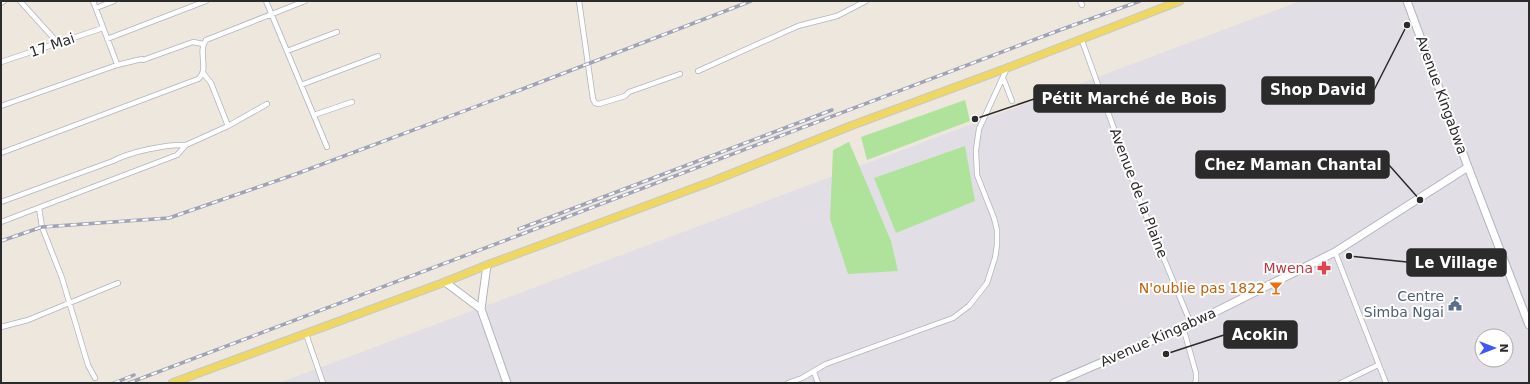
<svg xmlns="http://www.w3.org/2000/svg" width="1530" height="384" font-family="'DejaVu Sans',sans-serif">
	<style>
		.industrial { fill: #e1dee6; fill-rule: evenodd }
		.green { fill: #afe39b }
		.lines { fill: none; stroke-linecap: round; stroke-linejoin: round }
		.street-casing { stroke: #b1b3bf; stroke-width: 6 }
		.secondary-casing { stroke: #b1b3bf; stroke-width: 9 }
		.primary-casing { stroke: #c8c8c8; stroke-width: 9 }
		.street { stroke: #fff; stroke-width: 4.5 }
		.secondary { stroke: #fff; stroke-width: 7 }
		.primary { stroke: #efd861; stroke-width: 7 }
		.rail-casing { stroke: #a0a2b5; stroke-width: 3.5 }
		.rail { stroke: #fff; stroke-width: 2; stroke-dasharray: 6; stroke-linecap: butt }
		.labels { text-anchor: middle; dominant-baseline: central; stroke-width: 4; stroke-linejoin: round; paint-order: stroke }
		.street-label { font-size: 14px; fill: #2b2b2b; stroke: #fff }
		.health-label { font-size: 14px; fill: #be3a42; stroke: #fff; text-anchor: end }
		.food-label { font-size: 14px; fill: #c56008; stroke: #fff; text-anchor: end }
		.service-label { font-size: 14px; fill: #4e5e75; stroke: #fff; text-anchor: end }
		.leader { fill: none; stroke: #2b2b2b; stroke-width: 1.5 }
		.callout-dot { fill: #2b2b2b; stroke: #fff; stroke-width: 1.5 }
		.callout { fill: #2b2b2b; stroke: #2b2b2b; stroke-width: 1.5 }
		.callout-label { font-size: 15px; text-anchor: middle; font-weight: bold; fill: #fff }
	</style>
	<rect width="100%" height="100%" fill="#ede7de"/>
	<path class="industrial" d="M1301 1H1529V383H279ZM1482 336H1506V360H1482Z"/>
	<path class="green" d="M965 100 970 121 867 160 861 137Z
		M849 142 891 241 898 271 848 274 830 219 833 150Z
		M965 146 975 201 896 233 874 178Z"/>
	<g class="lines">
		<g class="street-casing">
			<path id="street" d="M20 1 58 43
				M266 1 327 147
				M579 1 593 99 595 103 599 104 625 96 629 92 680 74
				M1080 1 1082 5
				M1 3 4 1
				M96 8 114 1
				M1081 38 1142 206 1191 324
				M107 39 206 1
				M287 51 337 32
				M1 62 103 28
				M117 65 142 59 143 60 193 42 203 44
				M698 71 798 26 837 16 866 1
				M1003 78 1012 101
				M301 85 378 56
				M1 106 117 65 118 64H117L93 1
				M314 115 352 102
				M228 126 267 104
				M1 153 198 79C210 70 197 52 206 40L305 1
				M1 202 113 161C130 152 166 144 186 145
				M39 208 42 227 62 278 88 365 95 378
				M1 222 177 155 186 145 228 126 211 83 203 73
				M1335 252 1386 383
				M1 327 28 320 118 283
				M1183 327 1196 373V380L1195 383
				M306 334 323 383
				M814 372 818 383
				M788 383 802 378 826 364 953 318 969 306 987 283 995 258 997 245V230L994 218 977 175 976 150 979 129 1007 68
				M1341 383 1378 365"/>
		</g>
		<g class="secondary-casing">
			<path id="secondary" d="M1407 1 1468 167 1529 325
				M487 265 481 309 507 383
				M445 282 481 309
				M1054 383 1191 324 1335 252 1468 167"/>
		</g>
		<g class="primary-casing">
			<path id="primary" d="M172 383 445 282 487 265 713 181 853 125 1007 68 1180 1"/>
		</g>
		<use href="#street" class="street"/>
		<use href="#secondary" class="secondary"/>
		<use href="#primary" class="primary"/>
		<g class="rail-casing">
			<path id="rail" d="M519 229 832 110
				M1 241 42 227 169 218 296 174 520 90 751 1
				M114 383 134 375
				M129 383 1060 30 1140 1"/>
		</g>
		<use href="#rail" class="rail"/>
	</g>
	<defs>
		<g id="pharmacy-bare" transform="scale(1.08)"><path d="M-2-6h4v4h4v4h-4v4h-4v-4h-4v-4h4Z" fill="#e0444e" stroke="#fff" stroke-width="2.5" paint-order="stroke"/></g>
		<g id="bar-bare" transform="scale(1.08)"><path d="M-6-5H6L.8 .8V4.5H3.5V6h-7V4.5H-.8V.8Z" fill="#e8710a" stroke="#fff" stroke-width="2.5" paint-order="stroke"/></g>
		<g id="civic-bare" transform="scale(1.08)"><path d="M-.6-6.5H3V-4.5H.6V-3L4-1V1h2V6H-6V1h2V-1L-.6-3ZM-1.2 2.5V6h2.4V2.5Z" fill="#5c6f8a" stroke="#fff" stroke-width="2.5" paint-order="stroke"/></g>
	</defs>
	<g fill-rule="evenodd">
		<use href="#pharmacy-bare" x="1324" y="268"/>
		<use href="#bar-bare" x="1276" y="288"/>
		<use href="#civic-bare" x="1455" y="304"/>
	</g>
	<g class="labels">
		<g class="street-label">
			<text transform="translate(52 45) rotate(-19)">17 Mai</text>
			<text transform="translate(1442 95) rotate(70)">Avenue Kingabwa</text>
			<text transform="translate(1139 193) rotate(69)">Avenue de la Plaine</text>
			<text transform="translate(1158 337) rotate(-24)">Avenue Kingabwa</text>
		</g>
		<g class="health-label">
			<text x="1313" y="268">Mwena</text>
		</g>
		<g class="food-label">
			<text x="1265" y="288">N'oublie pas 1822</text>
		</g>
		<g class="service-label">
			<text x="1444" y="296">Centre<tspan x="1444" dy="16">Simba Ngai</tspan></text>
		</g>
	</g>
	<path class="leader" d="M1407 25L1374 90M975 119L1034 99M1420 200L1389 165M1349 256L1407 262M1166 354L1224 335"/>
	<g class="callout-dot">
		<circle cx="1407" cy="25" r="4"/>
		<circle cx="975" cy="119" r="4"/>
		<circle cx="1420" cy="200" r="4"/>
		<circle cx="1349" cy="256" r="4"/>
		<circle cx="1166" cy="354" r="4"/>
	</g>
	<g class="callout">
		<rect x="1262" y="77" width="112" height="27" rx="4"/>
		<rect x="1034" y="85" width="191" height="27" rx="4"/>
		<rect x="1196" y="151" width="193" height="27" rx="4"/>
		<rect x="1407" y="249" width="99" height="27" rx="4"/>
		<rect x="1224" y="321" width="73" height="27" rx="4"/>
	</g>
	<g class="callout-label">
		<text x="1318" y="95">Shop David</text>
		<text x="1129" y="104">Pétit Marché de Bois</text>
		<text x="1293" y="170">Chez Maman Chantal</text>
		<text x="1456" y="268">Le Village</text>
		<text x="1260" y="340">Acokin</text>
	</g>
	<rect width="1530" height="384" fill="none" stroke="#2b2b2b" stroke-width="4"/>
	<g transform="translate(1494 348) rotate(90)"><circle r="19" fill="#ffffff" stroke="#aaaaaa"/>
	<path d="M0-3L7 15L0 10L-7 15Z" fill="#4056f7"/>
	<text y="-6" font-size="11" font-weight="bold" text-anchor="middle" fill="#2b2b2b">N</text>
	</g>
</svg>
